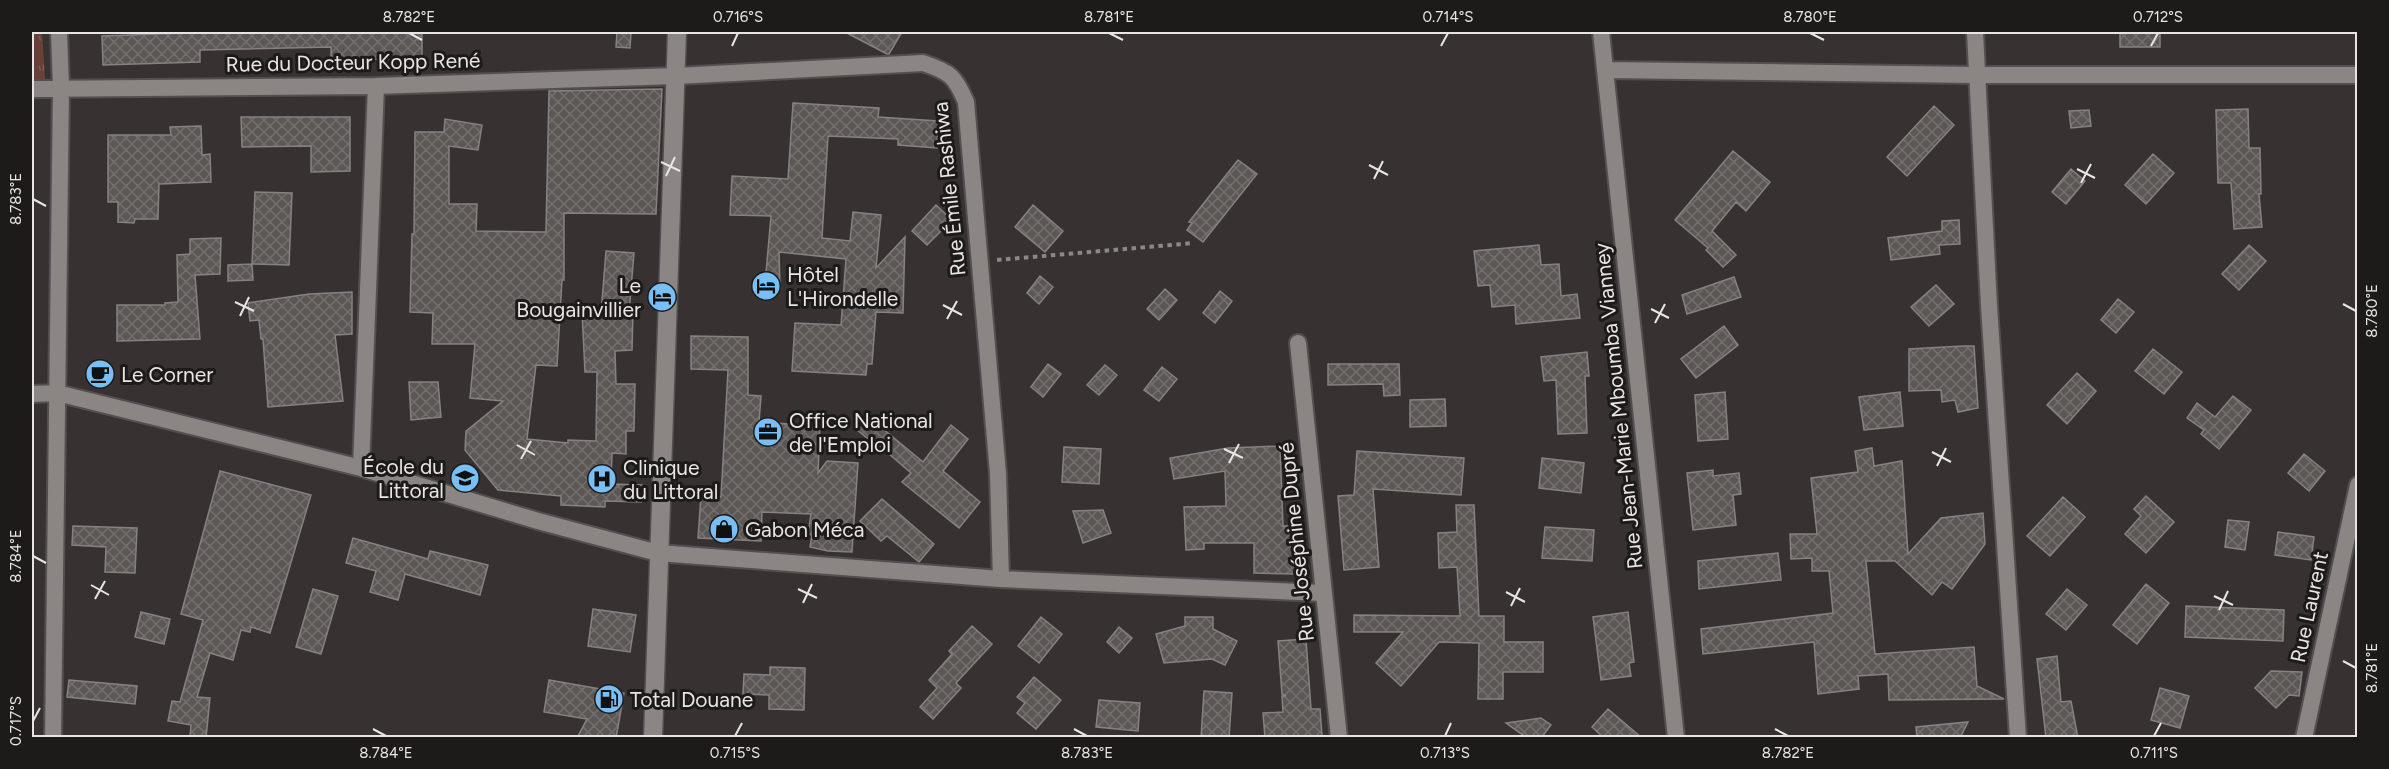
<svg xmlns="http://www.w3.org/2000/svg" width="2389" height="769" font-family="Figtree,sans-serif">
	<style>
		.grass { fill: url(#grass-tufts) }
		.building { fill: url(#building-cross-hatch); stroke: #878180; stroke-width: 1.5 }
		.lines { fill: none; stroke-linecap: round; stroke-linejoin: round }
		.minor-casing { stroke: #534f4e; stroke-width: 20 }
		.tertiary-casing { stroke: #534f4e; stroke-width: 21 }
		.path { stroke: #8c8887; stroke-width: 4; stroke-dasharray: 4.5 4.5; stroke-linecap: butt }
		.minor { stroke: #8b8584; stroke-width: 16 }
		.tertiary { stroke: #8b8584; stroke-width: 18 }
		.ticks { fill: none; stroke: #e8e5e4; stroke-width: 2 }
		.labels { text-anchor: middle; dominant-baseline: central; stroke-width: 6; stroke-linejoin: round; paint-order: stroke }
		.street-label { font-size: 21px; fill: #e8e5e4; stroke: #1d1b1a }
		.poi-label { font-size: 21px; fill: #e8e5e4; stroke: #1d1b1a; text-anchor: start }
		.neatline { fill: none; stroke: #e8e5e4; stroke-width: 2 }
		.ticks-label { font-size: 15px; text-anchor: middle; fill: #e8e5e4 }
	</style>
	<defs>
		<pattern id="grass-tufts" width="24" height="20" patternUnits="userSpaceOnUse" patternTransform="scale(1.5)"><rect width="24" height="20" fill="#694037"/><path d="M3 7l-1-3M5 7V3M7 7l1-3M15 17l-1-3M17 17v-4M19 17l1-3" fill="none" stroke="#7e5b54"/></pattern>
		<pattern id="building-cross-hatch" width="8" height="8" patternUnits="userSpaceOnUse" patternTransform="scale(1.5)"><rect width="8" height="8" fill="#5c5755"/><path d="M0 0l8 8M0 8l8-8" fill="none" stroke="#736f6d"/></pattern>
	</defs>
	<rect width="100%" height="100%" fill="#373231"/>
	<path class="grass" d="M32 32H42L46 91 32 92Z"/>
	<path class="building" d="M214 32H422V60L357 59V64L331 65V47L200 50V62L103 65 102 36Z
		M617 32H631L630 48 616 47Z
		M845 32H902L889 54H887Z
		M2120 32H2160V47H2120Z
		M662 89 656 214 564 213V280H562L557 366 536 365 527 439 568 443V440L596 441 597 372H585L582 312 601 313 606 251 634 253 629 313H633L632 350 615 351 616 384H635L634 431H626V454L612 453 611 484 642 485 641 502 605 501V507L561 505V496L498 490 465 450 466 431 503 401 470 398 475 344H432L433 313 410 312 412 234H414L415 132H444L445 119 482 125 478 150 449 146V204H477L476 231 546 232 549 91Z
		M793 103 879 108 878 117 938 121 937 148 898 145V139L828 136 822 238 850 241 853 212 881 215 876 268 905 237 903 313 876 312 872 364H867L866 375 792 371 795 323 841 325 846 259 779 252 780 289H761V273H766L771 216 730 215 732 176 788 179Z
		M1934 106 1954 125 1907 176 1887 157Z
		M2248 109 2249 148H2260L2261 194H2259L2262 227 2234 229 2231 183H2218L2216 110Z
		M2089 110 2091 126 2071 128 2069 111Z
		M241 117H350V171L311 172V146L242 147Z
		M201 126 202 155 210 154 211 182 159 184 158 219H135L134 223 118 222V202H108V135H171L170 127Z
		M1733 151 1770 182 1746 211 1736 202 1712 231 1736 255 1723 267 1706 250 1708 248 1675 220Z
		M2153 154 2174 173 2146 204 2125 185Z
		M1238 160 1257 174 1203 242 1187 230 1192 223 1189 222Z
		M2071 169 2085 181 2066 204 2052 192Z
		M255 192 292 193 289 265 252 264Z
		M936 205 952 220 927 245 912 231Z
		M1033 205 1063 231 1045 252 1015 227Z
		M1959 220 1960 244 1939 245 1940 254 1891 260 1888 238 1942 231V221Z
		M221 238 220 274 195 275 200 339 117 341V305H165V303L178 302 177 255 190 254V239Z
		M1539 245 1541 265 1559 264 1561 296 1577 294 1580 318 1516 324 1515 305 1492 307 1490 285 1478 286 1474 251Z
		M2249 245 2266 261 2239 290 2222 274Z
		M252 264 253 280 228 281V265Z
		M1040 276 1053 287 1039 304 1027 293Z
		M1734 277 1741 297 1687 314 1682 295Z
		M1936 285 1954 304 1929 326 1911 307Z
		M1165 289 1177 300 1159 320 1147 309Z
		M1220 291 1232 301 1215 323 1203 313Z
		M352 292V334L335 335 343 401 268 407 263 339H261L259 320 250 321 248 303 309 294Z
		M2118 299 2134 312 2116 333 2101 320Z
		M1724 326 1738 345 1696 378 1681 359Z
		M691 336 748 337V395L761 396 759 422 820 426 818 473 827 461 858 463 852 552 828 551 810 547 812 535 808 534 811 514 762 512 761 541 698 538 701 496 721 497 728 370 691 369Z
		M1964 346H1974L1978 408 1958 412 1955 400 1942 402 1941 390 1909 391V349Z
		M2153 349 2182 372 2164 394 2135 371Z
		M1587 352 1589 376H1585L1587 433 1558 434 1556 380 1544 381 1541 357Z
		M1048 364 1061 374 1043 397 1031 387Z
		M1328 364H1399L1400 395 1384 396 1383 384 1328 385Z
		M1105 365 1117 375 1099 395 1087 385Z
		M1162 367 1177 379 1159 401 1144 390Z
		M2077 373 2096 391 2067 424 2047 405Z
		M409 382H438L441 417 411 420Z
		M1725 392 1728 439 1698 441 1695 395Z
		M1900 392 1903 426 1864 430 1859 397Z
		M2233 396 2251 410 2219 449 2201 434 2204 430 2187 418 2197 403 2215 417Z
		M1445 399 1446 426 1410 427V400Z
		M865 414 923 462 951 425 968 439 943 471 980 502 959 528 902 482 911 473 873 440 872 442 857 430V424Z
		M1280 446 1283 526H1297L1295 574 1254 573V543H1204V549L1186 550 1184 507 1226 506 1225 471 1174 479 1170 458 1228 448Z
		M1064 447 1101 449 1099 484 1062 482Z
		M1872 448 1874 466 1902 461 1908 554 1941 518 1983 513 1985 544 1952 589 1942 582 1932 595 1895 561H1866L1875 654 1974 647 1977 686 2004 699 1889 700 1888 674 1858 676 1859 689 1818 694 1814 642 1703 654 1701 629 1833 613 1829 571H1812V558L1791 559 1790 534H1817L1811 478 1858 472 1855 451Z
		M1357 451 1464 458 1461 495 1373 489 1379 567 1344 570 1338 496 1354 495Z
		M2304 454 2325 471 2309 491 2288 473Z
		M1542 458 1584 463 1581 493 1539 488Z
		M1713 470V476L1739 473 1741 494 1733 495 1736 525 1693 530 1687 473Z
		M220 471 311 495 270 633 251 627 250 632 241 630 233 660 210 653 197 697 210 698 206 738H190L191 725 168 721 172 701 180 702 203 620 181 614Z
		M2146 496 2174 522 2146 553 2125 534 2141 516 2134 509Z
		M2063 497 2085 517 2050 556 2027 536Z
		M882 499 934 544 919 562 887 536 881 541 860 521Z
		M1456 505H1474L1479 616H1504V642H1543V672H1503V699H1478L1479 643 1439 642 1401 686 1376 663 1403 632H1354V615L1460 616 1457 567 1439 568 1438 533 1457 532Z
		M1103 510 1111 533 1083 543 1073 511Z
		M2228 520 2249 522 2245 550 2225 547Z
		M73 526 137 528 135 573 105 572 106 547 72 545Z
		M1545 527 1594 530 1592 561 1542 558Z
		M2278 532 2314 537 2311 560 2275 555Z
		M353 538 428 559 430 551 488 565 480 595 405 574 398 600 370 592 376 571 346 563Z
		M1778 553 1781 580 1699 589 1698 561Z
		M2146 584 2169 603 2137 644 2113 625Z
		M313 589 338 596 321 654 296 647Z
		M2067 589 2087 605 2066 630 2046 614Z
		M2186 606 2284 610 2283 641 2185 637Z
		M593 609 636 615 630 652 588 646Z
		M141 612 170 619 164 644 135 637Z
		M1628 612 1634 662 1629 663 1631 676 1601 680 1593 617Z
		M1041 617 1062 634 1039 663 1018 646Z
		M1185 617H1213V629L1237 641 1225 665 1212 659 1164 663 1156 634 1185 626Z
		M972 626 992 644 956 683 961 688 933 719 920 707 937 688 929 680 952 654 949 651Z
		M1119 627 1132 638 1119 653 1107 642Z
		M1306 639 1311 709H1320L1322 736 1265 738 1263 713 1283 712 1282 696H1286L1282 694 1278 641Z
		M2057 656 2061 702 2071 701 2078 738H2046L2037 659Z
		M770 667 805 668 804 710 769 709V695L743 694 744 674 770 675Z
		M2271 671 2302 672 2299 696 2289 695 2276 708 2255 688Z
		M1034 677 1061 700 1036 729 1017 713 1025 703 1017 697Z
		M69 680 137 686 135 704 67 697Z
		M549 680 624 693 616 738H577L587 719 544 712Z
		M2160 688 2189 696 2180 728 2151 720Z
		M1204 691 1232 693 1229 738H1201Z
		M1099 700 1140 703 1138 731 1096 727Z
		M1608 709 1642 738H1604L1592 727Z
		M1541 718 1551 725 1541 738H1527L1506 723Z
		M1968 722 1960 738H1917L1916 727Z"/>
	<g class="lines">
		<g class="minor-casing">
			<path id="minor" d="M1601 32 1676 738
				M1975 32 1989 306 2018 738
				M1606 70 1976 75H2358
				M32 89 376 86 676 76 923 63C950 72 955 76 966 102L998 474 1001 579
				M1298 343 1339 738
				M32 394 57 393 361 468 538 521 658 553 1001 579 1323 593
				M361 468 376 86
				M53 738 61 88 59 32
				M2304 738 2358 485"/>
		</g>
		<g class="tertiary-casing">
			<path id="tertiary" d="M653 738 677 32"/>
		</g>
		<path class="path" d="M997 260 1194 243"/>
		<use href="#minor" class="minor"/>
		<use href="#tertiary" class="tertiary"/>
	</g>
	<path class="ticks" d="M409 33 422 40M1109 33 1123 40M1810 33 1824 40M732 46 738 33M1441 46 1448 33M2151 46 2158 33M661 162 680 171M1369 165 1388 175M2077 169 2095 178M666 176 675 157M1374 179 1383 161M2081 183 2091 164M33 199 46 206M235 302 254 311M2343 304 2356 311M943 305 962 315M1651 309 1669 318M240 316 249 297M947 319 957 301M1655 323 1665 304M517 445 535 455M1224 449 1243 458M1932 452 1951 462M521 459 531 441M1229 463 1239 444M1937 466 1946 448M33 556 46 563M91 585 109 595M798 589 817 598M1506 592 1525 602M2214 596 2233 605M95 599 105 581M803 603 812 584M1511 606 1520 588M2219 610 2228 591M2343 661 2356 668M33 721 40 708M373 729 386 736M1074 729 1087 736M1775 729 1788 736M735 736 742 723M1445 736 1451 723M2154 736 2161 723"/>
	<defs>
		<g id="hotel-disc" transform="scale(1.5)"><circle r="9.5" fill="#78bff7" stroke="#1d1b1a"/><path d="M-6-4.5h1.5V1H6V5H4.5V3h-9V5H-6ZM-4 0a1.8 1.8 0 1 1 3.6 0ZM.5 0V-2.5h3Q6-2.5 6 0Z" fill="#111"/></g>
		<g id="cafe-disc" transform="scale(1.5)"><circle r="9.5" fill="#78bff7" stroke="#1d1b1a"/><path d="M-5.5-4.5H6V0H3Q3 3.5 0 3.5H-2.5Q-5.5 3.5-5.5 0ZM3-3.2v2h1.7v-2ZM-6 4.5H4V6H-6Z" fill="#111"/></g>
		<g id="office-disc" transform="scale(1.5)"><circle r="9.5" fill="#78bff7" stroke="#1d1b1a"/><path d="M-6-3h4V-5.5h4V-3h4V5H-6ZM-1-4.5V-3h2v-1.5ZM-6 0V1H6V0Z" fill="#111"/></g>
		<g id="school-disc" transform="scale(1.5)"><circle r="9.5" fill="#78bff7" stroke="#1d1b1a"/><path d="M0-5L7-2L0 1L-7-2ZM-4 1L0 2.5L4 1V4Q0 6-4 4Z" fill="#111"/></g>
		<g id="hospital-disc" transform="scale(1.5)"><circle r="9.5" fill="#78bff7" stroke="#1d1b1a"/><path d="M-5-5h3v3.5h4V-5h3V5h-3V1.5h-4V5h-3Z" fill="#111"/></g>
		<g id="shop-disc" transform="scale(1.5)"><circle r="9.5" fill="#78bff7" stroke="#1d1b1a"/><path d="M-5-2.5h2.3a2.7 3.5 0 0 1 5.4 0H5L5.5 6h-11ZM-1.5-2.5h3a1.5 2.3 0 0 0-3 0Z" fill="#111"/></g>
		<g id="fuel-disc" transform="scale(1.5)"><circle r="9.5" fill="#78bff7" stroke="#1d1b1a"/><path d="M-5.5-6h7V0h2V4h1.3V-2.5L3-4.5l.8-.8L6-3V5H2.5V1h-1V6h-7ZM-4.2-4.7v3.2H.2V-4.7Z" fill="#111"/></g>
	</defs>
	<g fill-rule="evenodd">
		<use href="#hotel-disc" x="766" y="286"/>
		<use href="#hotel-disc" x="662" y="297"/>
		<use href="#cafe-disc" x="100" y="374"/>
		<use href="#office-disc" x="768" y="432"/>
		<use href="#school-disc" x="465" y="478"/>
		<use href="#hospital-disc" x="602" y="479"/>
		<use href="#shop-disc" x="724" y="529"/>
		<use href="#fuel-disc" x="609" y="699"/>
	</g>
	<g class="labels">
		<g class="street-label">
			<text transform="translate(353 62) rotate(-1)">Rue du Docteur Kopp René</text>
			<text transform="translate(949 189) rotate(-96)">Rue Émile Rashiwa</text>
			<text transform="translate(1618 406) rotate(-96)">Rue Jean-Marie Mboumba Vianney</text>
			<text transform="translate(1296 542) rotate(-96)">Rue Joséphine Dupré</text>
			<text transform="translate(2309 607) rotate(-78)">Rue Laurent</text>
		</g>
		<g class="poi-label">
			<text x="787" y="274">Hôtel<tspan x="787" dy="24">L'Hirondelle</tspan></text>
			<text x="641" y="285" text-anchor="end">Le<tspan x="641" dy="24">Bougainvillier</tspan></text>
			<text x="121" y="374">Le Corner</text>
			<text x="789" y="420">Office National<tspan x="789" dy="24">de l'Emploi</tspan></text>
			<text x="444" y="466" text-anchor="end">École du<tspan x="444" dy="24">Littoral</tspan></text>
			<text x="623" y="467">Clinique<tspan x="623" dy="24">du Littoral</tspan></text>
			<text x="745" y="529">Gabon Méca</text>
			<text x="630" y="699">Total Douane</text>
		</g>
	</g>
	<rect width="2389" height="769" fill="none" stroke="#1d1b1a" stroke-width="66"/>
	<rect x="33" y="33" width="2323" height="703" class="neatline"/>
	<g class="ticks-label">
		<text x="409" y="22">8.782°E</text>
		<text x="738" y="22">0.716°S</text>
		<text x="1109" y="22">8.781°E</text>
		<text x="1448" y="22">0.714°S</text>
		<text x="1810" y="22">8.780°E</text>
		<text x="2158" y="22">0.712°S</text>
		<text transform="translate(16 199) rotate(-90)" y="5">8.783°E</text>
		<text transform="translate(2372 311) rotate(-90)" y="5">8.780°E</text>
		<text transform="translate(16 556) rotate(-90)" y="5">8.784°E</text>
		<text transform="translate(2372 668) rotate(-90)" y="5">8.781°E</text>
		<text transform="translate(16 721) rotate(-90)" y="5">0.717°S</text>
		<text x="386" y="758">8.784°E</text>
		<text x="735" y="758">0.715°S</text>
		<text x="1087" y="758">8.783°E</text>
		<text x="1445" y="758">0.713°S</text>
		<text x="1788" y="758">8.782°E</text>
		<text x="2154" y="758">0.711°S</text>
	</g>
</svg>
